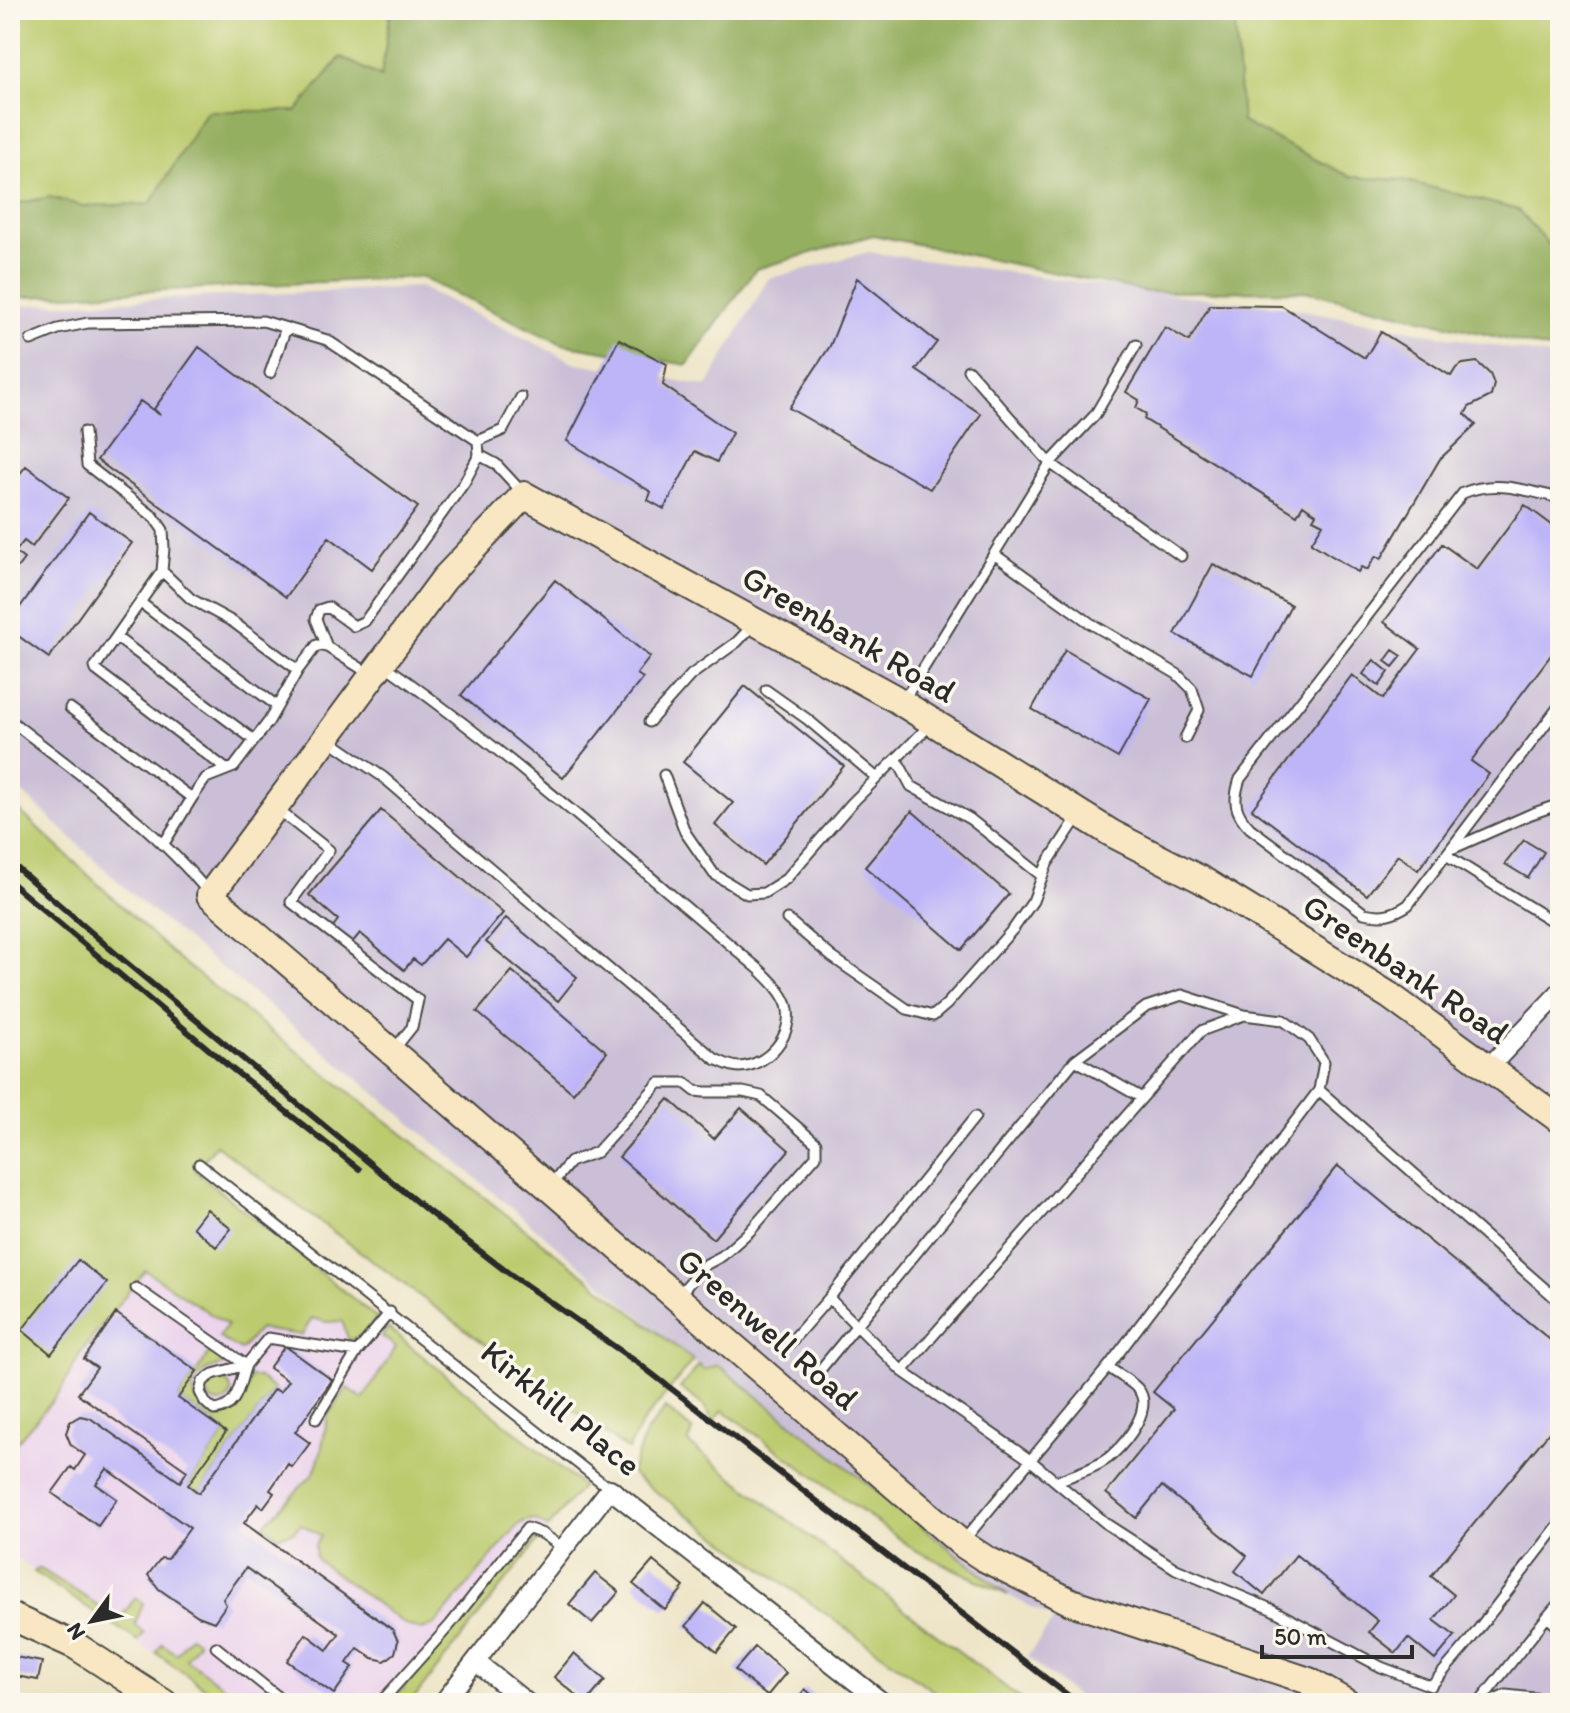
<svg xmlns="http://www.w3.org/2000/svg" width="1570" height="1713" font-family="Itim,sans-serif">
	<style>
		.built { fill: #ead1ec }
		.industrial { fill: #cabfd6 }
		.green { fill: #bccb6e; stroke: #747b4c; stroke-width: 2 }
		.forest { fill: #95af61; stroke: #606d46; stroke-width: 2 }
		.building { fill: #beb5f8 }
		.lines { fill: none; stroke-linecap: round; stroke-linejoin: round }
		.lane-casing { stroke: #484743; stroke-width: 13 }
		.street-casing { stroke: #484743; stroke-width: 22 }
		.secondary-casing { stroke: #484743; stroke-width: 30 }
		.lane { stroke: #fff; stroke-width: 9 }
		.street { stroke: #fff; stroke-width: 18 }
		.secondary { stroke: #f9e7c3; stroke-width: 26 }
		.rail { stroke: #2b2b2b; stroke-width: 6 }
		.labels { text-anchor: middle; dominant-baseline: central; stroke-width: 7; stroke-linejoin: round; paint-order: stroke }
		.street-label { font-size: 34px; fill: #2b2b2b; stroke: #fbf7ec }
	</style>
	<rect width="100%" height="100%" fill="#fbf7ec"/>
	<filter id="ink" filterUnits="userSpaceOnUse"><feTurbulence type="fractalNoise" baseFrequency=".0125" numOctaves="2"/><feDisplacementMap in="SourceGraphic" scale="16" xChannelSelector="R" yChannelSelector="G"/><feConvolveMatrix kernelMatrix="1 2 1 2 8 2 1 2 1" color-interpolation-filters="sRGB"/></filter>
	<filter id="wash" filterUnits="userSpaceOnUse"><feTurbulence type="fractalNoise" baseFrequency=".006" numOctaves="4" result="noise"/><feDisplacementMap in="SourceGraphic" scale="32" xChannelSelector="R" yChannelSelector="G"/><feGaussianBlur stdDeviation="1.8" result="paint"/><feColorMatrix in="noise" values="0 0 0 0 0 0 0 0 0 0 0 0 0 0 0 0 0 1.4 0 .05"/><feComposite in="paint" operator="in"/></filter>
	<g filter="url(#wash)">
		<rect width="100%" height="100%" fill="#eee5c8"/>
		<path class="built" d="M194 1171 582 1486 410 1703H226L10 1554V1412L22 1330 78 1260Z"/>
		<path class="industrial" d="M868 252 1147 292 1282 306 1560 358V1703H1085L1027 1657 1054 1619 1008 1595 718 1365 704 1370 362 1082 137 899 10 781V306L420 287 573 362 707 386 768 279Z"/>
		<path class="green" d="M10 10H388L390 16 381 78 341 57 297 111H207L150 204 82 206 50 197 10 205Z
			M1223 10H1560V252H1555L1518 210 1403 180 1350 177 1241 122 1235 25Z
			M10 802 177 958 693 1360 640 1426 628 1450 216 1145 195 1171 377 1318 362 1334 349 1341 342 1321 327 1322 312 1318 302 1335 259 1329 241 1350 219 1338 227 1325 145 1270 80 1354 60 1392 10 1450Z
			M388 1328 582 1486 548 1528C536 1519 530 1516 517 1526L435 1625 422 1630 406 1625 316 1559 315 1546 321 1536 301 1524 293 1532 278 1536 264 1525 314 1473 321 1452 328 1415 347 1388 363 1399 396 1347 382 1336Z
			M212 1350 229 1363C222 1366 210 1367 204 1372 180 1390 201 1413 222 1418L233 1411 251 1377H258L274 1389 199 1493 188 1485 226 1432 178 1398Z
			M699 1365 704 1370 718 1365 1008 1595 915 1550 723 1410 714 1421 702 1404 680 1388Z
			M207 1391a12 12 0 1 1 24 0a12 12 0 1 1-24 0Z
			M666 1408 693 1431 688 1443 1026 1703H950L634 1476 631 1472 646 1432Z
			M531 1535 539 1539 410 1703H391Z
			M39 1568 120 1619 135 1598 143 1603 135 1625 144 1633 138 1641 34 1572Z
			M190 1636 198 1642 186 1659 247 1703H226L156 1653 162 1644 177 1654Z"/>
		<path class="forest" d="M388 10H1223L1235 25 1242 122 1350 177 1403 180 1518 210 1555 252H1560V352L1305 291 1147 292 873 235 756 269 687 365 562 344 420 277 10 298V205L50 197 82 206 150 204 207 111H297L341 57 381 77 390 16Z"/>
		<g id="blocks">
			<path class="building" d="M857 278 937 342 916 370 981 414 930 489 789 408 830 346Z
				M1210 305 1282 306 1365 358 1381 332 1451 376 1456 368 1463 364 1477 362 1490 374 1494 384 1491 396 1469 407 1465 414 1476 425 1440 459 1381 559 1376 556 1367 570 1361 567 1358 572 1311 543 1323 524 1313 519 1316 514 1303 505 1297 515 1144 419 1146 414 1136 408 1139 400 1126 392 1165 327 1189 341Z
				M619 339 667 364 663 385 732 433 717 462 695 451 664 509 648 500 651 492 567 441Z
				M199 347 418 507 372 569 329 537 286 597 97 460 140 401 160 415 154 409Z
				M26 466 69 498 32 547 24 541 15 552 24 559 10 577V475L15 480Z
				M1525 505 1560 531V643L1471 761 1489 774 1418 870 1398 855 1367 895 1252 809 1352 675 1383 699 1420 649 1384 622 1442 544 1477 569Z
				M89 512 132 543 49 658 10 630V621Z
				M1213 564 1291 605 1253 676 1175 634Z
				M555 580 650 657 637 674 643 678 563 778 461 695Z
				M1065 650 1151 699 1118 758 1032 709Z
				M1393 650 1402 656 1393 667 1385 661Z
				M1374 660 1389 672 1379 686 1363 674Z
				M745 686 844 766 763 865 715 825 733 803 683 762Z
				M381 810 503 913 466 957 444 939 421 965 413 959 404 970 360 933 351 944 332 928 338 920 309 895Z
				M912 811 1009 894 961 950 865 867Z
				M1560 839V872L1552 856 1553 849Z
				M1524 840 1544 852 1528 878 1505 864Z
				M506 918 577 977 558 1001 486 942Z
				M512 971 607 1052 573 1093 477 1012Z
				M669 1099 714 1139 741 1108 789 1150 713 1239 619 1157Z
				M1338 1166 1560 1348V1419L1431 1576 1454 1595 1434 1620 1455 1636 1435 1660 1408 1638 1396 1653 1369 1632 1378 1621 1296 1555 1264 1595 1235 1571 1247 1556 1162 1486 1136 1518 1106 1493 1174 1409 1153 1392Z
				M207 1209 231 1229 216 1247 193 1227Z
				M78 1260 107 1283 51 1354 22 1330Z
				M116 1313 197 1371 178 1398 226 1432 188 1485 199 1493 274 1389 280 1392 288 1381 269 1368 285 1346 332 1380 295 1432 310 1443 292 1467 288 1464 270 1490 274 1493 263 1508 258 1504 244 1523 393 1630 398 1641 395 1653 385 1661 373 1658 358 1648 347 1663 353 1667 334 1694 287 1661 306 1634 327 1650 339 1634 246 1568 223 1599 226 1605 214 1622 198 1616 159 1589 148 1575 161 1558 167 1559 190 1528 107 1469 96 1484 117 1499 98 1526 52 1493 71 1467 75 1470 85 1455 71 1445 66 1433 70 1422 80 1416 90 1418 180 1482 187 1471 78 1394 97 1368 84 1359Z
				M653 1561 684 1587 665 1610 633 1584Z
				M595 1573 619 1592 592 1623 569 1604Z
				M705 1603 736 1629 717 1652 686 1626Z
				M755 1647 786 1673 767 1696 735 1670Z
				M574 1653 605 1680 586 1703 554 1677Z
				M10 1656 42 1662 38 1680 10 1675Z
				M805 1689 817 1699 815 1700 819 1703H794Z"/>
		</g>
	</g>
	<g filter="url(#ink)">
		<use href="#blocks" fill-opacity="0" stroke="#484743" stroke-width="2"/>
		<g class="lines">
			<g class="lane-casing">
				<path id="lane" d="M31 340 58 329 88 323 263 321 327 340 478 441 479 455 464 483 365 621 354 626 328 607 319 610 316 619 327 647
					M968 370 1050 463 1181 556
					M270 373 286 328
					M84 432 87 465 154 517 163 530 164 548 162 571 95 667 96 670 226 769
					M478 441 503 430 521 397
					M479 455 496 464 522 492
					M1560 498C1526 491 1497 479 1463 493L1240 779C1233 800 1234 812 1250 828L1364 913C1382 917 1393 915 1408 905L1560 705
					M994 554 1090 623 1177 674 1192 689 1199 710 1185 738
					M162 571 191 599 233 622 298 670 269 721 234 767 206 778 192 798
					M141 603 277 706
					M116 637 254 740
					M298 670 317 645 327 647 370 674
					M766 690 807 719 877 778
					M904 700 1050 463 1095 415 1136 345
					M70 708 192 798 163 845
					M10 720C78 774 153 825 208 892
					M649 722 691 675 737 642 753 625
					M329 740 383 777 715 1059C722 1062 731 1067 739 1067 768 1066 795 1034 787 1005 782 991 770 980 760 970 636 866 515 757 383 664
					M897 760 911 786 970 819 1042 876
					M664 775 685 832 714 874 747 894 764 893 786 879 851 804 930 725
					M278 810 329 850 291 902 418 1000 412 1027 392 1052
					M1454 848 1531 814 1560 804
					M1446 855 1560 926
					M787 919 832 957 907 1009 933 1016 947 1004 1014 928 1033 901 1047 864 1079 815
					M1075 1060 1142 1098
					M1319 1090 1560 1302
					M199 1164 610 1489
					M551 1185 570 1162 597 1152 659 1083H685L695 1091 704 1092H743L761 1096 816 1143V1156L750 1231 722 1256 705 1265 677 1297
					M136 1288 246 1365 268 1338 357 1352 390 1312
					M829 1298 902 1371 1030 1460 1108 1525 1176 1569 1271 1609 1381 1667 1431 1686 1467 1644 1560 1523
					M789 1344 829 1298 975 1117
					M246 1365C239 1384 238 1409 214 1410L205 1402 200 1392 203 1381 213 1374Z
					M820 1370 1075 1060 1146 1007 1182 995 1244 1015
					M902 1371 1201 1031 1244 1015 1283 1020 1309 1039 1324 1062 1319 1090 1108 1367 964 1540
					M316 1419 357 1352
					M1057 1481C1075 1474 1098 1468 1113 1454 1127 1441 1154 1408 1138 1389 1131 1381 1117 1374 1108 1367
					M1560 1602 1547 1617 1560 1628
					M216 1647 286 1703
					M380 1703 450 1625 527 1528 543 1534 565 1549
					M1305 1703 1309 1683
					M1479 1703 1547 1617
					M1488 1703 1506 1695 1554 1700 1557 1703"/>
			</g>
			<g class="street-casing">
				<path id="street" d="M1490 1066 1560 992
					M476 1662 527 1703
					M130 1703 140 1701 149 1693
					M443 1703 610 1489 883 1703"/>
			</g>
			<g class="secondary-casing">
				<path id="secondary" d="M10 1616 76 1646 164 1703
					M1347 1703 1309 1681 1071 1602 984 1558 961 1543 210 895 444 579 524 495 894 698 1111 833 1202 880 1390 996 1560 1120"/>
			</g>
			<use href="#lane" class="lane"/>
			<use href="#street" class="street"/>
			<use href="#secondary" class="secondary"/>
			<path class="rail" d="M10 862 122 959 429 1212 507 1272 638 1363 1078 1703
				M10 882 231 1068 359 1169"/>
		</g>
	</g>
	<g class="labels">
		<g class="street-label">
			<text transform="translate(849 634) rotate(30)">Greenbank Road</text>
			<text transform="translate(1406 969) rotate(34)">Greenbank Road</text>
			<text transform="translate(768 1329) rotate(41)">Greenwell Road</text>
			<text transform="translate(561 1408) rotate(39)">Kirkhill Place</text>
		</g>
	</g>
	<rect width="1570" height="1713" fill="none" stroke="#fbf7ec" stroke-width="40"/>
	<g transform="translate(92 1621) rotate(237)" stroke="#fbf7ec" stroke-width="6" paint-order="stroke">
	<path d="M0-6L14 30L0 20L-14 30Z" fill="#2b2b2b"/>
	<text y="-12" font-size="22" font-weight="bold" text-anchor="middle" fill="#2b2b2b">N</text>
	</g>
	<path d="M1262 1645v12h150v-12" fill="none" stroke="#2b2b2b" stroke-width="4"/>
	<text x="1274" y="1645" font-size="24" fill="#2b2b2b" stroke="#fbf7ec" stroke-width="6" paint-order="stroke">50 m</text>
</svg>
